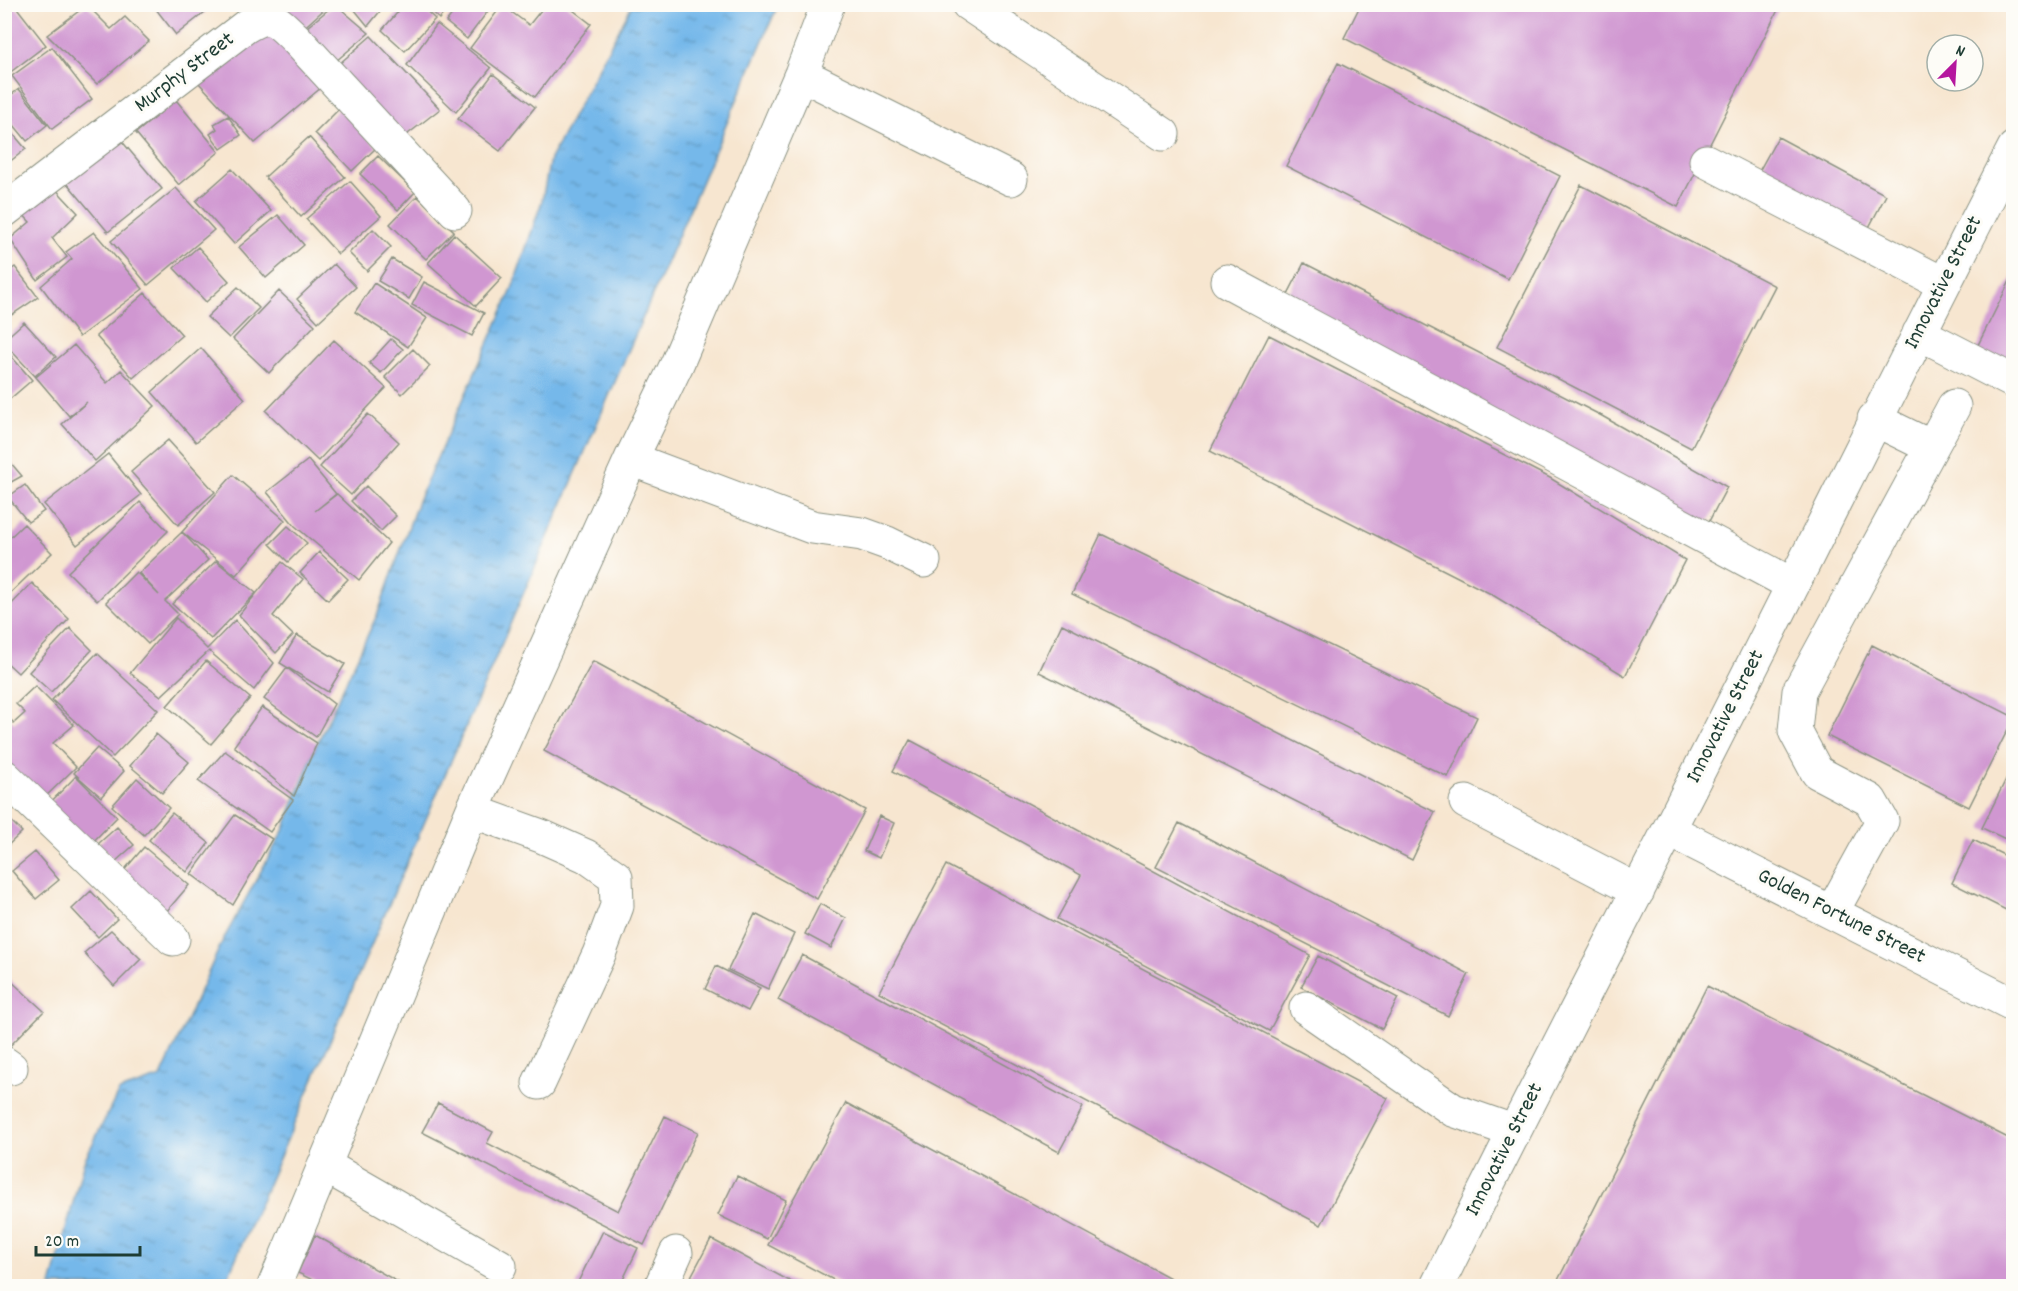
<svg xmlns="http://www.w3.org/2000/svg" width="2018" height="1291" font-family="Dekko,sans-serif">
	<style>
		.water { fill: url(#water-ripples); stroke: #4a7a8f; stroke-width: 1.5 }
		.building { fill: #d097d1 }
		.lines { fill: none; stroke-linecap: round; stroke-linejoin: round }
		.minor-casing { stroke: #8b9282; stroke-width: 35 }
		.minor { stroke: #fff; stroke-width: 33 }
		.labels { text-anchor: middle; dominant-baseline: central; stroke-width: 6; stroke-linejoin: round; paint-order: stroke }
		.street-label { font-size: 22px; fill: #1f3d34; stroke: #fdfcf7 }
	</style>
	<defs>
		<pattern id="water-ripples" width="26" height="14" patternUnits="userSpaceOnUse" patternTransform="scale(1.5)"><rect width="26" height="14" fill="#75b8ea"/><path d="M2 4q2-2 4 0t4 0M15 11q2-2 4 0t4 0" fill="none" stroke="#5f97be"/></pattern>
	</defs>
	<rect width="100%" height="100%" fill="#fdfcf7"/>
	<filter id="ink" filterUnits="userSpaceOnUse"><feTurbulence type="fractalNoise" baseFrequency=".0167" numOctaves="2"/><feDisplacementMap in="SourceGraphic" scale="12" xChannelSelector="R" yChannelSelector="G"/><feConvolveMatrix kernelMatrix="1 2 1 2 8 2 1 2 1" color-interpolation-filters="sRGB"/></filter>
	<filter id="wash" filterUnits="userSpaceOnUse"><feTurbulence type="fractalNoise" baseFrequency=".008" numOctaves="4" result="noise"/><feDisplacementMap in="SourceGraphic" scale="24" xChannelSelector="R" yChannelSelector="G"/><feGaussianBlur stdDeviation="1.35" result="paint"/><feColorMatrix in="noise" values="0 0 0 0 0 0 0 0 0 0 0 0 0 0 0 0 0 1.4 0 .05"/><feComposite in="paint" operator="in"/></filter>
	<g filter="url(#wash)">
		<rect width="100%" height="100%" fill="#f7e6d0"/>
		<path class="water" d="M632 5H778L224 1286H51L84 1161 119 1091 161 1077 222 942 284 829 315 748 378 613 418 501 511 292 542 201 550 159Z"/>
		<g id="blocks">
			<path class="building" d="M4 4H14L46 45 4 77Z
				M152 4H215L176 35Z
				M268 4H330L298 33Z
				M335 4 369 33 329 67 300 33Z
				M350 4H386L368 26Z
				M405 4H419L435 19 405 51 382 30Z
				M423 4H452L439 19Z
				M460 4H487L491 7 467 39 446 22Z
				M546 4H565L591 24 535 97 470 48 502 5 529 25Z
				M1361 4H1781L1678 207 1344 38Z
				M87 5 111 29 125 17 149 41 97 84 47 35Z
				M263 23 322 87 255 143 199 83Z
				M437 24 491 68 456 112 407 65Z
				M371 36 440 109 395 144 331 71Z
				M52 47 92 99 52 129 12 76Z
				M1338 63 1560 176 1508 279 1286 166Z
				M493 74 535 107 500 151 458 119Z
				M19 89 47 125 27 141 4 113V100Z
				M176 100 219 152 179 185 136 133Z
				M339 109 377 147 352 171 315 133Z
				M228 116 241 135 221 149 210 134 217 129 214 124Z
				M4 123 26 149 4 166Z
				M309 137 345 177 301 217 265 177Z
				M1778 137 1886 195 1866 233 1757 175Z
				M120 139 162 189 108 232 67 183Z
				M378 156 415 192 398 210 360 174Z
				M232 169 271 211 234 244 196 201Z
				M48 181 78 213 52 238 67 257 37 280 10 239 30 222 18 209Z
				M350 181 381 216 338 254 306 219Z
				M1581 185 1775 286 1691 448 1497 347Z
				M176 188 214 230 148 285 111 241Z
				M417 196 454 231 426 259 390 224Z
				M278 215 304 245 266 278 239 247Z
				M373 229 391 247 367 271 349 253Z
				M94 232 143 289 79 337 41 286 72 259 66 252Z
				M454 234 502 278 476 306 428 263Z
				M198 247 229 281 206 302 174 268Z
				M392 259 422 277 409 299 378 281Z
				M1304 263 1602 416 1727 487 1706 527 1284 302Z
				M334 264 356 287 318 322 297 299Z
				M15 267 38 297 4 320V275Z
				M2014 273V378L1972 357Z
				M424 282 484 313 472 336 412 305Z
				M374 283 427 318 408 347 355 312Z
				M238 287 259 308 229 338 207 317Z
				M279 291 315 325 269 373 233 339Z
				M145 293 182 335 133 378 96 336Z
				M24 322 56 357 35 376 4 343V340Z
				M1269 335 1550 478 1685 560 1625 676 1491 594 1210 451Z
				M391 339 403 349 381 373 369 363Z
				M334 340 386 388 318 461 266 411Z
				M74 345 107 383 121 370 155 406 95 461 62 424 87 402 69 416 36 377Z
				M4 348 32 380 4 404Z
				M201 348 245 399 196 442 152 392Z
				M413 349 430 366 402 394 385 377Z
				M368 414 399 442 351 495 320 467Z
				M168 440 215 492 178 525 131 472Z
				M108 454 141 495 77 545 44 504Z
				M4 455 22 476 4 486Z
				M308 460 336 494 315 511 337 494 389 543 359 580 295 526 267 492Z
				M233 475 285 520 236 575 182 532Z
				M25 485 44 511 28 522 8 497Z
				M366 486 396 516 381 531 351 501Z
				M140 502 168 531 97 601 68 572Z
				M24 524 52 553 4 599V543Z
				M288 526 307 543 288 562 270 544Z
				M182 532 208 560 165 601 178 614 148 644 106 602 136 572 159 595 139 573Z
				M1101 534 1477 717 1448 777 1072 594Z
				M319 552 348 579 328 600 300 573Z
				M216 561 256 593 211 639 172 604Z
				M282 562 303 579 273 616 293 635 276 653 239 615Z
				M32 583 69 619 18 673 4 660V612Z
				M176 618 207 649 235 620 274 663 254 690 209 651 161 696 130 673Z
				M1062 624 1435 812 1412 860 1039 672Z
				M70 628 92 650 51 692 29 672Z
				M297 635 345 664 328 692 280 663Z
				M1872 645 2014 717 1969 807 1827 736Z
				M97 653 158 710 113 757 52 700Z
				M206 661 250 698 211 744 167 706Z
				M593 661 865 810 817 899 544 751Z
				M287 668 334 704 316 737 264 699Z
				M35 686 74 725 53 743 76 767 41 801 4 762V714L14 723 25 713 16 704Z
				M262 707 317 743 294 796 234 746Z
				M156 734 189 762 162 793 130 766Z
				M910 740 1310 955 1269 1031 1057 919 1081 875 893 771Z
				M97 748 124 771 101 797 74 773Z
				M225 751 293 800 270 832 198 781Z
				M2014 763V843L1982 828Z
				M76 776 117 817 83 852 42 811Z
				M137 778 169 808 144 835 112 806Z
				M172 813 209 843 187 872 149 840Z
				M4 814 22 832 4 849Z
				M235 815 272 839 233 905 191 874Z
				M879 816 894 823 879 858 864 851Z
				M1179 823 1469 974 1448 1016 1156 867Z
				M117 827 134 845 115 862 98 844Z
				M1973 840 2014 860V914L1952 883Z
				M144 847 189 885 166 912 121 874Z
				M35 852 59 880 36 899 12 871Z
				M946 865 1388 1098 1321 1225 879 992Z
				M91 891 117 919 98 937 72 909Z
				M820 904 846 918 831 948 805 934Z
				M755 914 794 934 768 989 728 970Z
				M111 930 141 959 114 986 84 953Z
				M802 955 1083 1107 1059 1152 778 1000Z
				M1318 956 1398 998 1382 1029 1301 987Z
				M716 966 760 988 748 1011 705 989Z
				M10 980 44 1011 4 1052V986Z
				M1707 986 2014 1141V1286H1555Z
				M438 1103 493 1132 487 1143 618 1211 665 1116 698 1132 644 1245 422 1132Z
				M846 1103 1185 1286H845L768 1245Z
				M737 1176 786 1200 767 1239 718 1215Z
				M603 1231 638 1248 620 1286H576Z
				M315 1235 405 1286H325L298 1273Z
				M711 1239 799 1286H686Z"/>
		</g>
	</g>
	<g filter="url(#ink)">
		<use href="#blocks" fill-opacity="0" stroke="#8b9282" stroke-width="1.5"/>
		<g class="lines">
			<g class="minor-casing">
				<path id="minor" d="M968 4 1163 134
					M801 74 1011 179
					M1706 161 1944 284
					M4 211 245 27C271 11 276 20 296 39L455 211
					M1227 281 1793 585
					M1919 333 2014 382
					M1874 419 1931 447
					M631 459 812 527 862 534 887 543 924 561
					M4 776 173 939
					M1466 802 1638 891
					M472 811 541 836 586 856 616 877 617 906 599 954 539 1083
					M1669 830 2014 1005
					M1832 912 1882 821 1870 800 1817 772 1795 731 1799 691 1954 406
					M1306 1008 1453 1110 1513 1131
					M4 1063 11 1068
					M324 1165 500 1266
					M274 1286 472 811 631 459 677 364 801 74 828 4
					M661 1286 676 1253
					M1437 1286C1526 1106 1619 928 1710 749 1812 549 1911 347 2014 148"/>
			</g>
			<use href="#minor" class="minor"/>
		</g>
	</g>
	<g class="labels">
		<g class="street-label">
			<text transform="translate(185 73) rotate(-37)">Murphy Street</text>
			<text transform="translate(1944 283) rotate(-63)">Innovative Street</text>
			<text transform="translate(1726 717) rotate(-63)">Innovative Street</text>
			<text transform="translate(1841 917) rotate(27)">Golden Fortune Street</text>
			<text transform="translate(1505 1150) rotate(-63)">Innovative Street</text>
		</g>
	</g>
	<rect width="2018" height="1291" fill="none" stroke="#fdfcf7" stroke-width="24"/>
	<g transform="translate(1955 63) rotate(24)"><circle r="28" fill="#fdfcf7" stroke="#a4b0a9" stroke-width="1.5"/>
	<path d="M0-4.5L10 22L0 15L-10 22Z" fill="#b5179e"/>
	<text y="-9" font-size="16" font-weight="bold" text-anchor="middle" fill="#1f3d34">N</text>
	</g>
	<path d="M36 1246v9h104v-9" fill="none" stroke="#1f3d34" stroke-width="3"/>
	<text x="45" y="1246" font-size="18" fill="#1f3d34" stroke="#fdfcf7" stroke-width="4.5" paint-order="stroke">20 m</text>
</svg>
